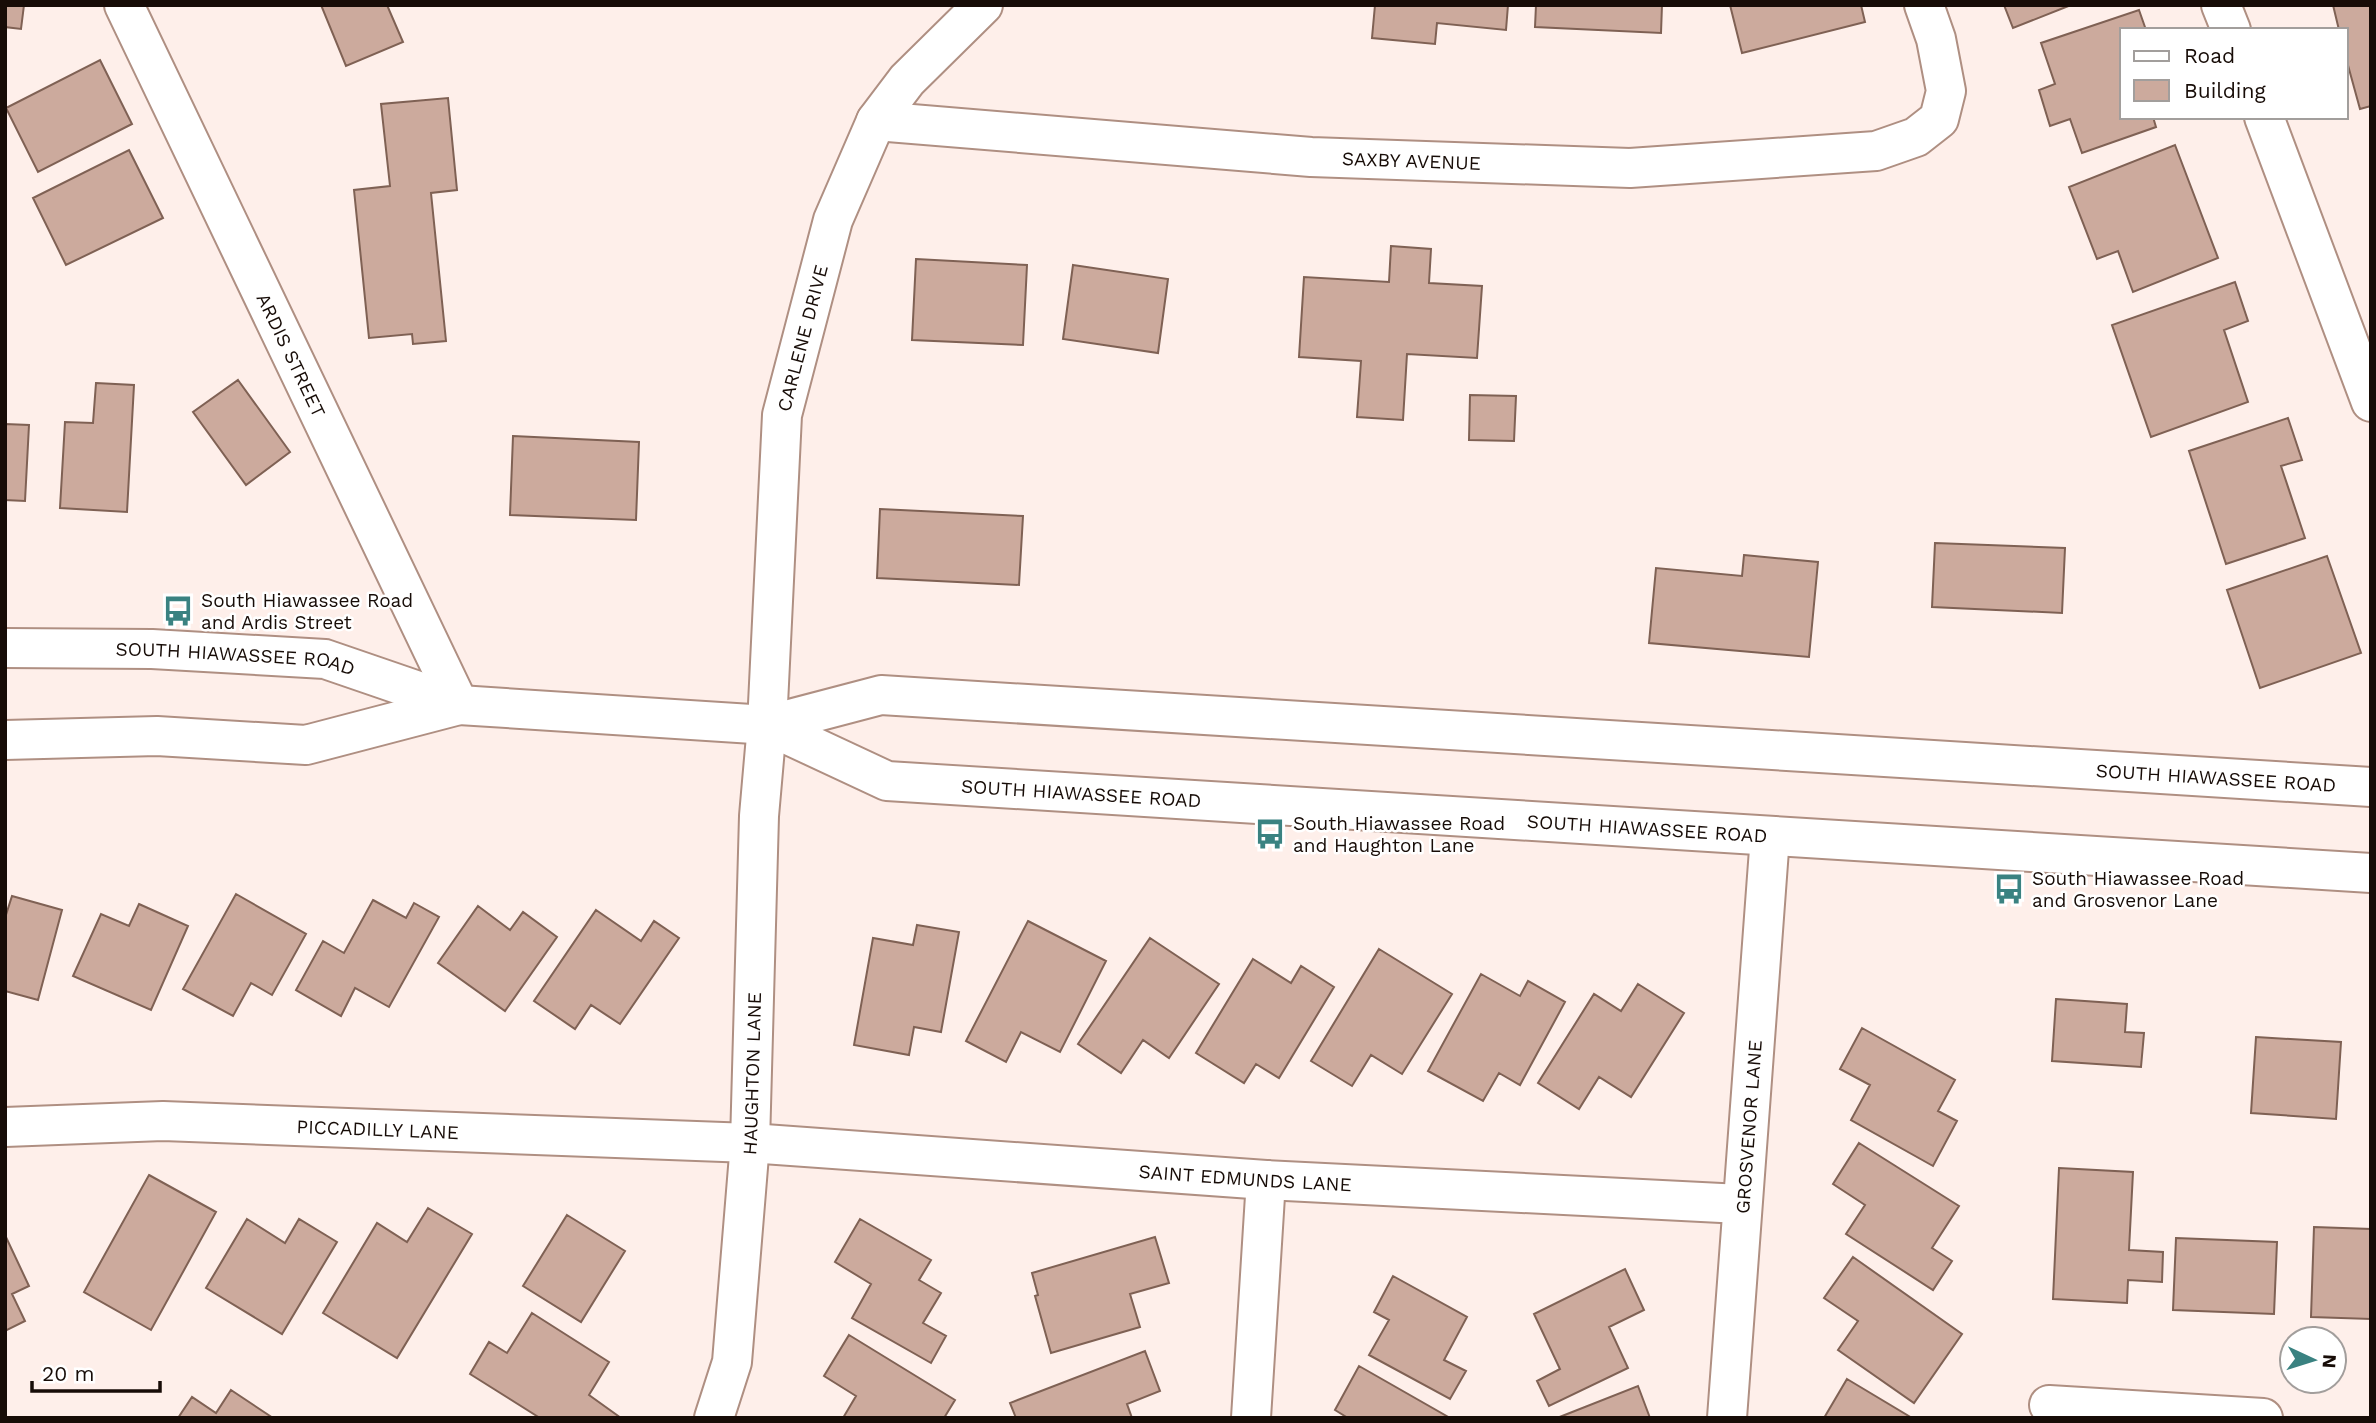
<svg xmlns="http://www.w3.org/2000/svg" width="2376" height="1423" font-family="'Work Sans',sans-serif">
	<style>
		.building { fill: #ccaa9d; stroke: #7f6154; stroke-width: 2 }
		.lines { fill: none; stroke-linecap: round; stroke-linejoin: round }
		.street-casing { stroke: #af8f82; stroke-width: 42 }
		.secondary-casing { stroke: #af8f82; stroke-width: 42 }
		.street { stroke: #fff; stroke-width: 38 }
		.secondary { stroke: #fff; stroke-width: 38 }
		.labels { text-anchor: middle; dominant-baseline: central; stroke-width: 5; stroke-linejoin: round; paint-order: stroke }
		.street-label { font-size: 19px; fill: #170c07; stroke: #fff }
		.poi-label { font-size: 19px; fill: #170c07; stroke: #fff; text-anchor: start }
	</style>
	<rect width="100%" height="100%" fill="#feefea"/>
	<path class="building" d="M5 5H24L21 29 5 27Z
		M321 5H387L403 42 346 66Z
		M1375 5H1508L1506 30 1437 23 1435 44 1372 38Z
		M1536 5H1662L1661 33 1535 27Z
		M1730 5H1861L1865 22 1742 53Z
		M2004 5H2071L2013 28Z
		M2333 5H2371V106L2360 109 2346 58V30H2339Z
		M2139 10 2146 30H2122V117H2153L2156 127 2082 153 2070 119 2050 126 2039 90 2055 84 2041 43Z
		M100 60 132 124 38 172 6 108Z
		M448 98 457 190 431 193 446 341 413 344 412 334 369 338 354 190 390 186 381 104Z
		M2175 145 2218 258 2133 292 2118 251 2097 259 2069 187Z
		M129 150 163 218 66 265 33 198Z
		M1391 246 1431 249 1429 283 1482 286 1477 358 1407 354 1403 420 1357 417 1361 361 1299 357 1304 277 1389 282Z
		M916 259 1027 265 1023 345 912 340Z
		M1073 265 1168 279 1158 353 1063 339Z
		M2235 282 2248 321 2224 330 2248 402 2151 437 2112 325Z
		M238 380 290 452 246 485 193 412Z
		M96 383 134 385 127 512 60 508 65 422 93 423Z
		M1470 395 1516 396 1514 441 1469 440Z
		M2288 418 2302 460 2281 466 2305 538 2226 564 2189 451Z
		M5 424 29 425 25 501 5 500Z
		M513 436 639 442 636 520 510 515Z
		M880 509 1023 516 1019 585 877 578Z
		M1935 543 2065 548 2062 613 1932 607Z
		M1744 555 1818 562 1809 657 1649 643 1656 568 1742 576Z
		M2327 556 2361 653 2260 688 2227 590Z
		M236 894 306 934 272 995 251 983 233 1016 183 989Z
		M12 896 62 910 38 1000 5 991V918Z
		M373 900 406 918 414 903 439 917 389 1007 355 988 341 1016 296 990 323 941 344 953Z
		M139 904 188 926 151 1010 73 976 101 914 129 926Z
		M478 906 510 930 523 912 557 937 505 1011 438 963Z
		M596 910 641 941 654 921 679 938 620 1024 591 1005 575 1029 534 1001Z
		M1028 921 1106 961 1060 1052 1021 1032 1006 1062 966 1041Z
		M917 925 959 932 941 1032 914 1027 909 1055 854 1045 873 938 913 945Z
		M1150 938 1219 984 1169 1058 1143 1040 1121 1073 1078 1044Z
		M1379 949 1452 994 1402 1074 1371 1055 1352 1086 1311 1061Z
		M1253 959 1291 983 1301 966 1334 987 1279 1078 1256 1064 1244 1083 1196 1053Z
		M1481 974 1520 996 1528 981 1565 1002 1520 1085 1499 1073 1483 1101 1428 1071Z
		M1638 984 1684 1013 1631 1097 1599 1077 1579 1109 1538 1083 1594 994 1621 1011Z
		M2056 999 2127 1004 2125 1032 2144 1033 2141 1067 2052 1061Z
		M1862 1028 1955 1080 1938 1111 1957 1121 1933 1166 1851 1120 1870 1085 1840 1069Z
		M2256 1037 2341 1042 2336 1119 2251 1113Z
		M1859 1143 1959 1206 1932 1248 1952 1261 1933 1290 1846 1234 1865 1205 1833 1184Z
		M2059 1168 2133 1172 2129 1250 2163 1252 2162 1282 2128 1280 2127 1303 2053 1299Z
		M149 1175 216 1212 151 1330 84 1292Z
		M428 1208 472 1234 397 1358 323 1313 377 1223 407 1242Z
		M567 1215 625 1251 581 1322 523 1286Z
		M247 1219 285 1243 299 1219 337 1242 282 1334 206 1288Z
		M860 1219 931 1260 919 1280 941 1293 923 1323 946 1336 931 1363 852 1318 871 1284 835 1262Z
		M2314 1227 2371 1229V1319L2311 1317Z
		M5 1235 29 1286 12 1294 25 1321 5 1331Z
		M1155 1237 1169 1283 1130 1294 1140 1327 1051 1353 1035 1296 1038 1295 1032 1273Z
		M2176 1238 2277 1242 2274 1314 2173 1310Z
		M1853 1257 1962 1334 1914 1403 1838 1350 1858 1321 1824 1298Z
		M1625 1269 1644 1310 1609 1327 1628 1368 1549 1406 1537 1381 1560 1369 1534 1314Z
		M1393 1276 1467 1317 1444 1360 1466 1371 1450 1399 1369 1355 1389 1320 1374 1312Z
		M532 1313 609 1362 589 1395 621 1418H540L470 1374 489 1342 507 1353Z
		M849 1335 955 1400 944 1418H843L856 1396 824 1376Z
		M1145 1351 1160 1391 1127 1404 1132 1418H1016L1010 1403Z
		M1359 1366 1450 1418H1348L1335 1410Z
		M1847 1379 1912 1418H1824Z
		M1638 1386 1650 1418H1557Z
		M231 1390 273 1418H178L192 1397 216 1413Z"/>
	<g class="lines">
		<g class="street-casing">
			<g id="street">
				<path id="s1" d="M124 5 459 705"/>
				<path d="M2221 5 2231 30"/>
				<path d="M2264 117 2371 402"/>
				<path id="s2" d="M876 121 1311 157 1630 168 1876 151 1916 137 1939 119 1946 91 1936 39 1924 5"/>
				<path id="s3" d="M5 1127 163 1121 750 1143 1266 1180 1741 1204"/>
				<path d="M2049 1405 2263 1418"/>
				<path id="s4" d="M714 1418 732 1362 750 1143 759 816 767 725 782 415 833 220 876 121 907 80 983 5"/>
				<path d="M1251 1418 1266 1180"/>
				<path id="s5" d="M1727 1418 1770 836"/>
			</g>
		</g>
		<g class="secondary-casing">
			<g id="secondary">
				<path id="s6" d="M5 648 152 649 325 659 459 705 767 725 881 695 2371 787"/>
				<path id="s7" d="M767 725 887 781 2371 873"/>
				<path d="M5 740 157 736 306 745 459 705"/>
			</g>
		</g>
		<use href="#street" class="street"/>
		<use href="#secondary" class="secondary"/>
	</g>
	<defs>
		<g id="bus-bare" transform="scale(2.415)"><path d="M-5-6H5V4H4V6H2V4H-2V6H-4V4H-5ZM-3.5-4V0h7V-4ZM-3.5 1.2v1.5H-2V1.2ZM2 1.2v1.5H3.5V1.2Z" fill="#3a8281" stroke="#fff" stroke-width="2.5" paint-order="stroke"/></g>
	</defs>
	<g fill-rule="evenodd">
		<use href="#bus-bare" x="178" y="611"/>
		<use href="#bus-bare" x="1270" y="834"/>
		<use href="#bus-bare" x="2009" y="889"/>
	</g>
	<g class="labels">
		<g class="street-label">
			<text stroke="none"><textPath href="#s2" startOffset="537">SAXBY AVENUE</textPath></text>
			<text stroke="none"><textPath href="#s4" startOffset="1087">CARLENE DRIVE</textPath></text>
			<text stroke="none"><textPath href="#s1" startOffset="388">ARDIS STREET</textPath></text>
			<text stroke="none"><textPath href="#s6" startOffset="231">SOUTH HIAWASSEE ROAD</textPath></text>
			<text stroke="none"><textPath href="#s6" startOffset="2226">SOUTH HIAWASSEE ROAD</textPath></text>
			<text stroke="none"><textPath href="#s7" startOffset="327">SOUTH HIAWASSEE ROAD</textPath></text>
			<text stroke="none"><textPath href="#s7" startOffset="894">SOUTH HIAWASSEE ROAD</textPath></text>
			<text stroke="none"><textPath href="#s4" startOffset="348">HAUGHTON LANE</textPath></text>
			<text stroke="none"><textPath href="#s5" startOffset="292">GROSVENOR LANE</textPath></text>
			<text stroke="none"><textPath href="#s3" startOffset="373">PICCADILLY LANE</textPath></text>
			<text stroke="none"><textPath href="#s3" startOffset="1242">SAINT EDMUNDS LANE</textPath></text>
		</g>
		<g class="poi-label">
			<text x="201" y="600">South Hiawassee Road<tspan x="201" dy="22">and Ardis Street</tspan></text>
			<text x="1293" y="823">South Hiawassee Road<tspan x="1293" dy="22">and Haughton Lane</tspan></text>
			<text x="2032" y="878">South Hiawassee Road<tspan x="2032" dy="22">and Grosvenor Lane</tspan></text>
		</g>
	</g>
	<rect width="2376" height="1423" fill="none" stroke="#170c07" stroke-width="14"/>
	<rect x="2120" y="28" width="228" height="91" fill="#ffffff" stroke="#a29e9c" stroke-width="2"/>
	<rect x="2134" y="51" width="35" height="10" fill="#ffffff" stroke="#a29e9c" stroke-width="2"/>
	<text x="2184" y="63" font-size="21" fill="#170c07">Road</text>
	<rect x="2134" y="80" width="35" height="21" fill="#ccaa9d" stroke="#a29e9c" stroke-width="2"/>
	<text x="2184" y="98" font-size="21" fill="#170c07">Building</text>
	<g transform="translate(2313 1360) rotate(94)"><circle r="33" fill="#ffffff" stroke="#a29e9c" stroke-width="2"/>
	<path d="M0-5L12 26L0 18L-12 26Z" fill="#3a8281"/>
	<text y="-10" font-size="19" font-weight="bold" text-anchor="middle" fill="#170c07">N</text>
	</g>
	<path d="M32 1381v10h128v-10" fill="none" stroke="#170c07" stroke-width="3.5"/>
	<text x="42" y="1381" font-size="21" fill="#170c07" stroke="#ffffff" stroke-width="5" paint-order="stroke">20 m</text>
</svg>
